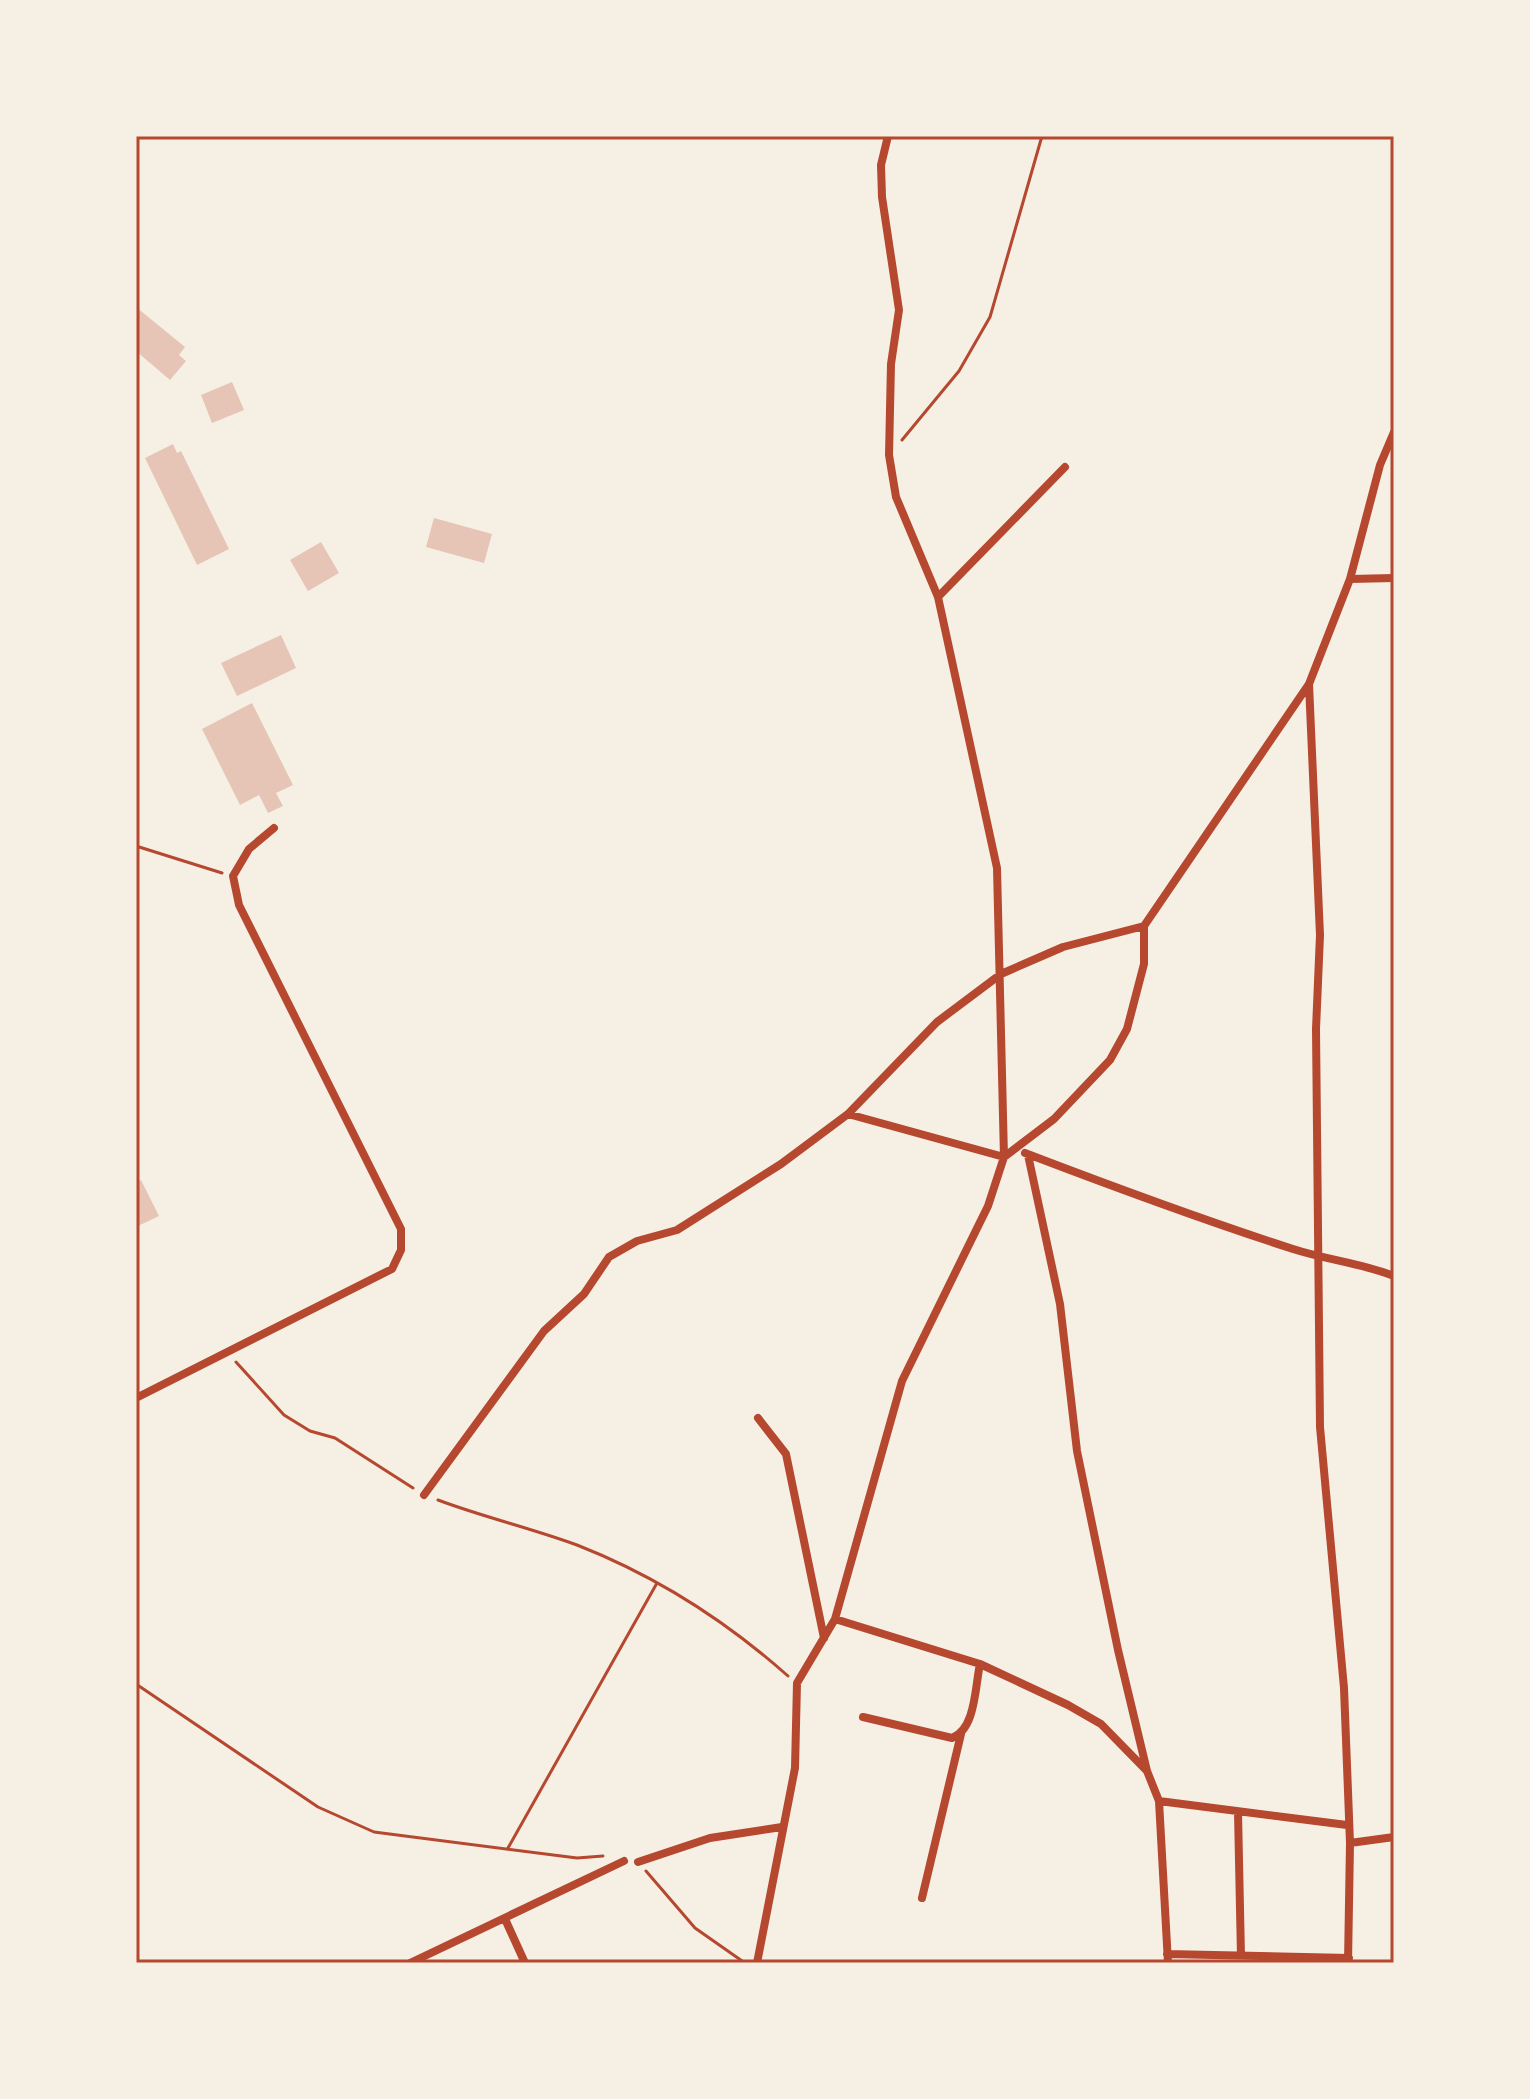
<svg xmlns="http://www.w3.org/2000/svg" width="1530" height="2099" font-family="Rubik,sans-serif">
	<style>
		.building { fill: #e6c5b7 }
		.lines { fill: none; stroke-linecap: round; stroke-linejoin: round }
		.path { stroke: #b5482f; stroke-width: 3 }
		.minor { stroke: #b5482f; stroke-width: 8 }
		.neatline { fill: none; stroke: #b5482f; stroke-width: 3 }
	</style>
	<rect width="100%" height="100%" fill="#f6efe4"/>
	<path class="building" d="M136 307 185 347 179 355 186 361 170 380 136 351Z
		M232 382 244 410 212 423 201 395Z
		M173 444 177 453 181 451 229 549 197 565 145 458Z
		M434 518 492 534 484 563 426 547Z
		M321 542 339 573 308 591 290 560Z
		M281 635 296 668 237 696 221 663Z
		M252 703 293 785 276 793 283 806 268 813 259 795 240 805 202 729Z
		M141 1180 159 1216 136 1227V1183Z"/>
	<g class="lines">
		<path class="path" d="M902 440 959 371 990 317 1042 136
			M136 846 222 873
			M236 1362 284 1415 310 1431 335 1438 413 1488
			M438 1500C483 1517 531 1528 577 1545 656 1576 725 1620 788 1676
			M136 1684 318 1807 374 1832 577 1858 603 1856
			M508 1848 657 1583
			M646 1871 695 1928 745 1963"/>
		<path class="minor" d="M1350 579 1394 578
			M938 597 1065 467
			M1309 684 1320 935 1316 1029 1320 1427 1344 1688 1350 1843 1348 1963
			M848 1114 1004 1157 1054 1119 1110 1060 1127 1029 1144 964V926L1309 684 1350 579 1380 465 1394 432
			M1025 1153C1114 1187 1203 1220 1293 1249 1327 1260 1361 1263 1394 1276
			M1028 1155 1060 1304 1077 1451 1118 1650 1147 1771 1159 1801 1168 1963
			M136 1398 392 1269 401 1250V1229L239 905 233 876 249 849 274 828
			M758 1418 786 1454 824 1638
			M424 1495 544 1331 584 1294 609 1257 637 1241 677 1230 781 1164 848 1114 937 1022 1001 974 1063 947 1144 926
			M835 1619 980 1664 1068 1705 1101 1724 1146 1770
			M863 1717 952 1738C976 1729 975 1686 980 1664
			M1159 1801 1347 1825
			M1238 1812 1241 1957
			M1350 1843 1394 1837
			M638 1862 710 1838 782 1827
			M922 1898 961 1734
			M505 1919 525 1963
			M1167 1954 1349 1958
			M410 1963 624 1861
			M757 1963 795 1768 797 1683 835 1619 902 1381 988 1206 1004 1157 997 868 938 597 896 497 889 455 891 364 899 310 882 197 881 165 888 136"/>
	</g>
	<rect width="1530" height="2099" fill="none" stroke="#f6efe4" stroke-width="276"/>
	<rect x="138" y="138" width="1254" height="1823" class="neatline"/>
</svg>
